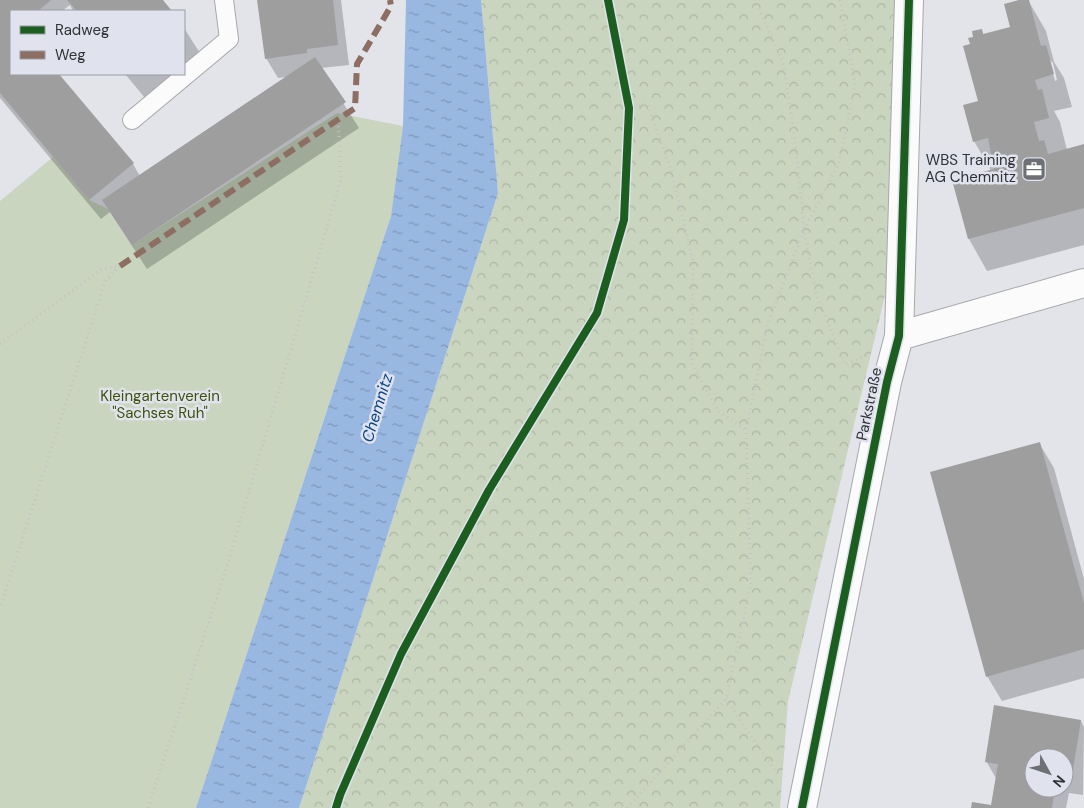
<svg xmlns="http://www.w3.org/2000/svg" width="1084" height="808" font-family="'DM Sans',sans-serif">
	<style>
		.park { fill: url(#park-crowns) }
		.garden { fill: #c9d5be }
		.water { fill: url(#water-ripples) }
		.shadow { fill: #0003; fill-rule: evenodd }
		.building { fill: #9e9e9f }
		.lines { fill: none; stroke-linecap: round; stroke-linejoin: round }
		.service-casing { stroke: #a7a8ac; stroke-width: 20 }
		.minor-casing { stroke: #a7a8ac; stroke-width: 30 }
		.path { stroke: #c3c4c6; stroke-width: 3; stroke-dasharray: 1 4; stroke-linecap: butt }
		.service { stroke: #fbfbfc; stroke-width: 18 }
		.minor { stroke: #fbfbfc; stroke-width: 28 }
		.quiet { stroke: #8d6e63; stroke-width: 6; stroke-dasharray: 12 6; stroke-linecap: butt }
		.cycleway-casing { stroke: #e0e2ed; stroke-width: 11 }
		.cycleway { stroke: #1b5e20; stroke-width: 8 }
		.labels { text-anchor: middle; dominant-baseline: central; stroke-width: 5; stroke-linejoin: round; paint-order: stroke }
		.poi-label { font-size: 15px; fill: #313236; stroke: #e0e2ed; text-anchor: end }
		.park-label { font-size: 15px; fill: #3a5408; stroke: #e0e2ed }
		.street-label { font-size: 15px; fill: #313236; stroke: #e0e2ed }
		.water-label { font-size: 16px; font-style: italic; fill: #07478b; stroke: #e0e2ed }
	</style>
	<defs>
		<pattern id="park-crowns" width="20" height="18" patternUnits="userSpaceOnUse" patternTransform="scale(1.25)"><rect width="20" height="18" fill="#c9d5be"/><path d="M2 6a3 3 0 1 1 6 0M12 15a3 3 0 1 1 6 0" fill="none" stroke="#adb7a4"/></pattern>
		<pattern id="water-ripples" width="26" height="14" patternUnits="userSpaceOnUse" patternTransform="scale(1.25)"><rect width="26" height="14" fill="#98b8e2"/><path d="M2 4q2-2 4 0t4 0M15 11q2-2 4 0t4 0" fill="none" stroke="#7d96b8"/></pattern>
	</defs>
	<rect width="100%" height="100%" fill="#e3e4ea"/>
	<path class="park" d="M481 0H914V174L788 701 780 808H299L498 193Z"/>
	<path class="garden" d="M337 113 403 126 391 216 196 808H0V201L53 157 89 200 108 209 132 245Z"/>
	<path class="water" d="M406 0H481L498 193 299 808H196L391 216 403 126Z"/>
	<path class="shadow" d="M0 0H161L170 11H73L70 5 62 11H11V74H58L133 164 140 176 287 77 278 78 266 58 259 0H341L349 65 321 68 359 128 147 269 110 212 101 219 0 98Z
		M1024 0H1028L1046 31 1054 62 1064 78 1072 107 1054 111 1060 122 1067 150 1084 146V245L987 271 969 239 991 171 974 141 980 102 972 45 981 30 984 35 1012 28ZM1049 59 1053 63 1057 80 1055 81Z
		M184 28 200 53 184 66Z
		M125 74H175L145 98Z
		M1039 443 1054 468 1084 579V678L1002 701 987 676Z
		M1081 721 1084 727 1083 795 1069 793 1066 808H973L992 807 997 780 986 761ZM1034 758H1064V788H1034Z"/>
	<path class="building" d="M0 0H51L38 11H11V74H59L134 163 89 200 0 93Z
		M67 0H163L172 11H77Z
		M257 0H333L338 45 307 49V53L265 59Z
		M1019 0H1029L1041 46 1046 45 1054 74 1035 80 1038 90 1042 89 1049 118 1034 122 1039 141 1044 140 1048 154 1084 144V208L968 239 952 180 994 169 988 138 973 142 963 105 978 101 963 46 970 44 968 38 973 37 972 31 982 29 983 34 1010 27 1004 4Z
		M315 57 346 102 132 245 102 200Z
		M1040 442 1084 603V649L986 677 930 472Z
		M994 705 1081 720 1072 776 1064 775V758H1034V788H1055L1052 808H971L972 802 991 805 998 764 985 762Z"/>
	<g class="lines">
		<g class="service-casing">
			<path id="service" d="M132 120 229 39 224 0"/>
		</g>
		<g class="minor-casing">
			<path id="minor" d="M899 336 1084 283
				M802 808 887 382 899 336 909 0"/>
		</g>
		<path class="path" d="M840 0 855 85 839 163 804 230 817 297 846 365 863 356
			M629 108 647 104 671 170 693 261 692 364 718 411 746 430
			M0 344 102 269 120 266 105 282 0 608
			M726 699 778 775
			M148 808 223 579 341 179 338 118
			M627 808 726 699 751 583 746 430 768 323 804 230 798 165 784 65 755 0"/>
		<use href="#service" class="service"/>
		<use href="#minor" class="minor"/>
		<path class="quiet" d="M120 266 355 108 357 64 391 6 390 0"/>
		<g class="cycleway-casing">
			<path id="cycleway" d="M336 808 340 795 401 654 489 490 597 313 624 220 629 108 608 0
				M802 808 887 382 899 336 909 0"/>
		</g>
		<use href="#cycleway" class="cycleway"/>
	</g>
	<defs>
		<g id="office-square" transform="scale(1.25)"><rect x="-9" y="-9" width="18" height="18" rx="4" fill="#6f7075" stroke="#e0e2ed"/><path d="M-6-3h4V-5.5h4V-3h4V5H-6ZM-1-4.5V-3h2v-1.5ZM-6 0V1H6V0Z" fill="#fff"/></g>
	</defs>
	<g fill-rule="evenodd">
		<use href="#office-square" x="1034" y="169"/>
	</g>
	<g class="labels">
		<g class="poi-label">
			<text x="1016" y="160">WBS Training<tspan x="1016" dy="17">AG Chemnitz</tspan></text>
		</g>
		<g class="park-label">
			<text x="160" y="396">Kleingartenverein<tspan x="160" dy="17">"Sachses Ruh"</tspan></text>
		</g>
		<g class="street-label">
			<text transform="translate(869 404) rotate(-78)">Parkstraße</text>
		</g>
		<g class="water-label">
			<text transform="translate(377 408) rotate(-73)">Chemnitz</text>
		</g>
	</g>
	<rect x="10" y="10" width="175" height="65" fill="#e0e2ed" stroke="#9a9ca4"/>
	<rect x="20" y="26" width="25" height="8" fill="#1b5e20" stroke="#9a9ca4"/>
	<text x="55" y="35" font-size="15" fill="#313236">Radweg</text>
	<rect x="20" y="51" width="25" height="8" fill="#8d6e63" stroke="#9a9ca4"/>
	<text x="55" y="60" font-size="15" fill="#313236">Weg</text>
	<g transform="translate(1049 773) rotate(130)"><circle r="24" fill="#e0e2ed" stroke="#9a9ca4"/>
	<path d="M0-4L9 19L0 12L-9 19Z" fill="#6f7075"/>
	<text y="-8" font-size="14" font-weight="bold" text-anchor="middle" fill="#313236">N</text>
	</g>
</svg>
